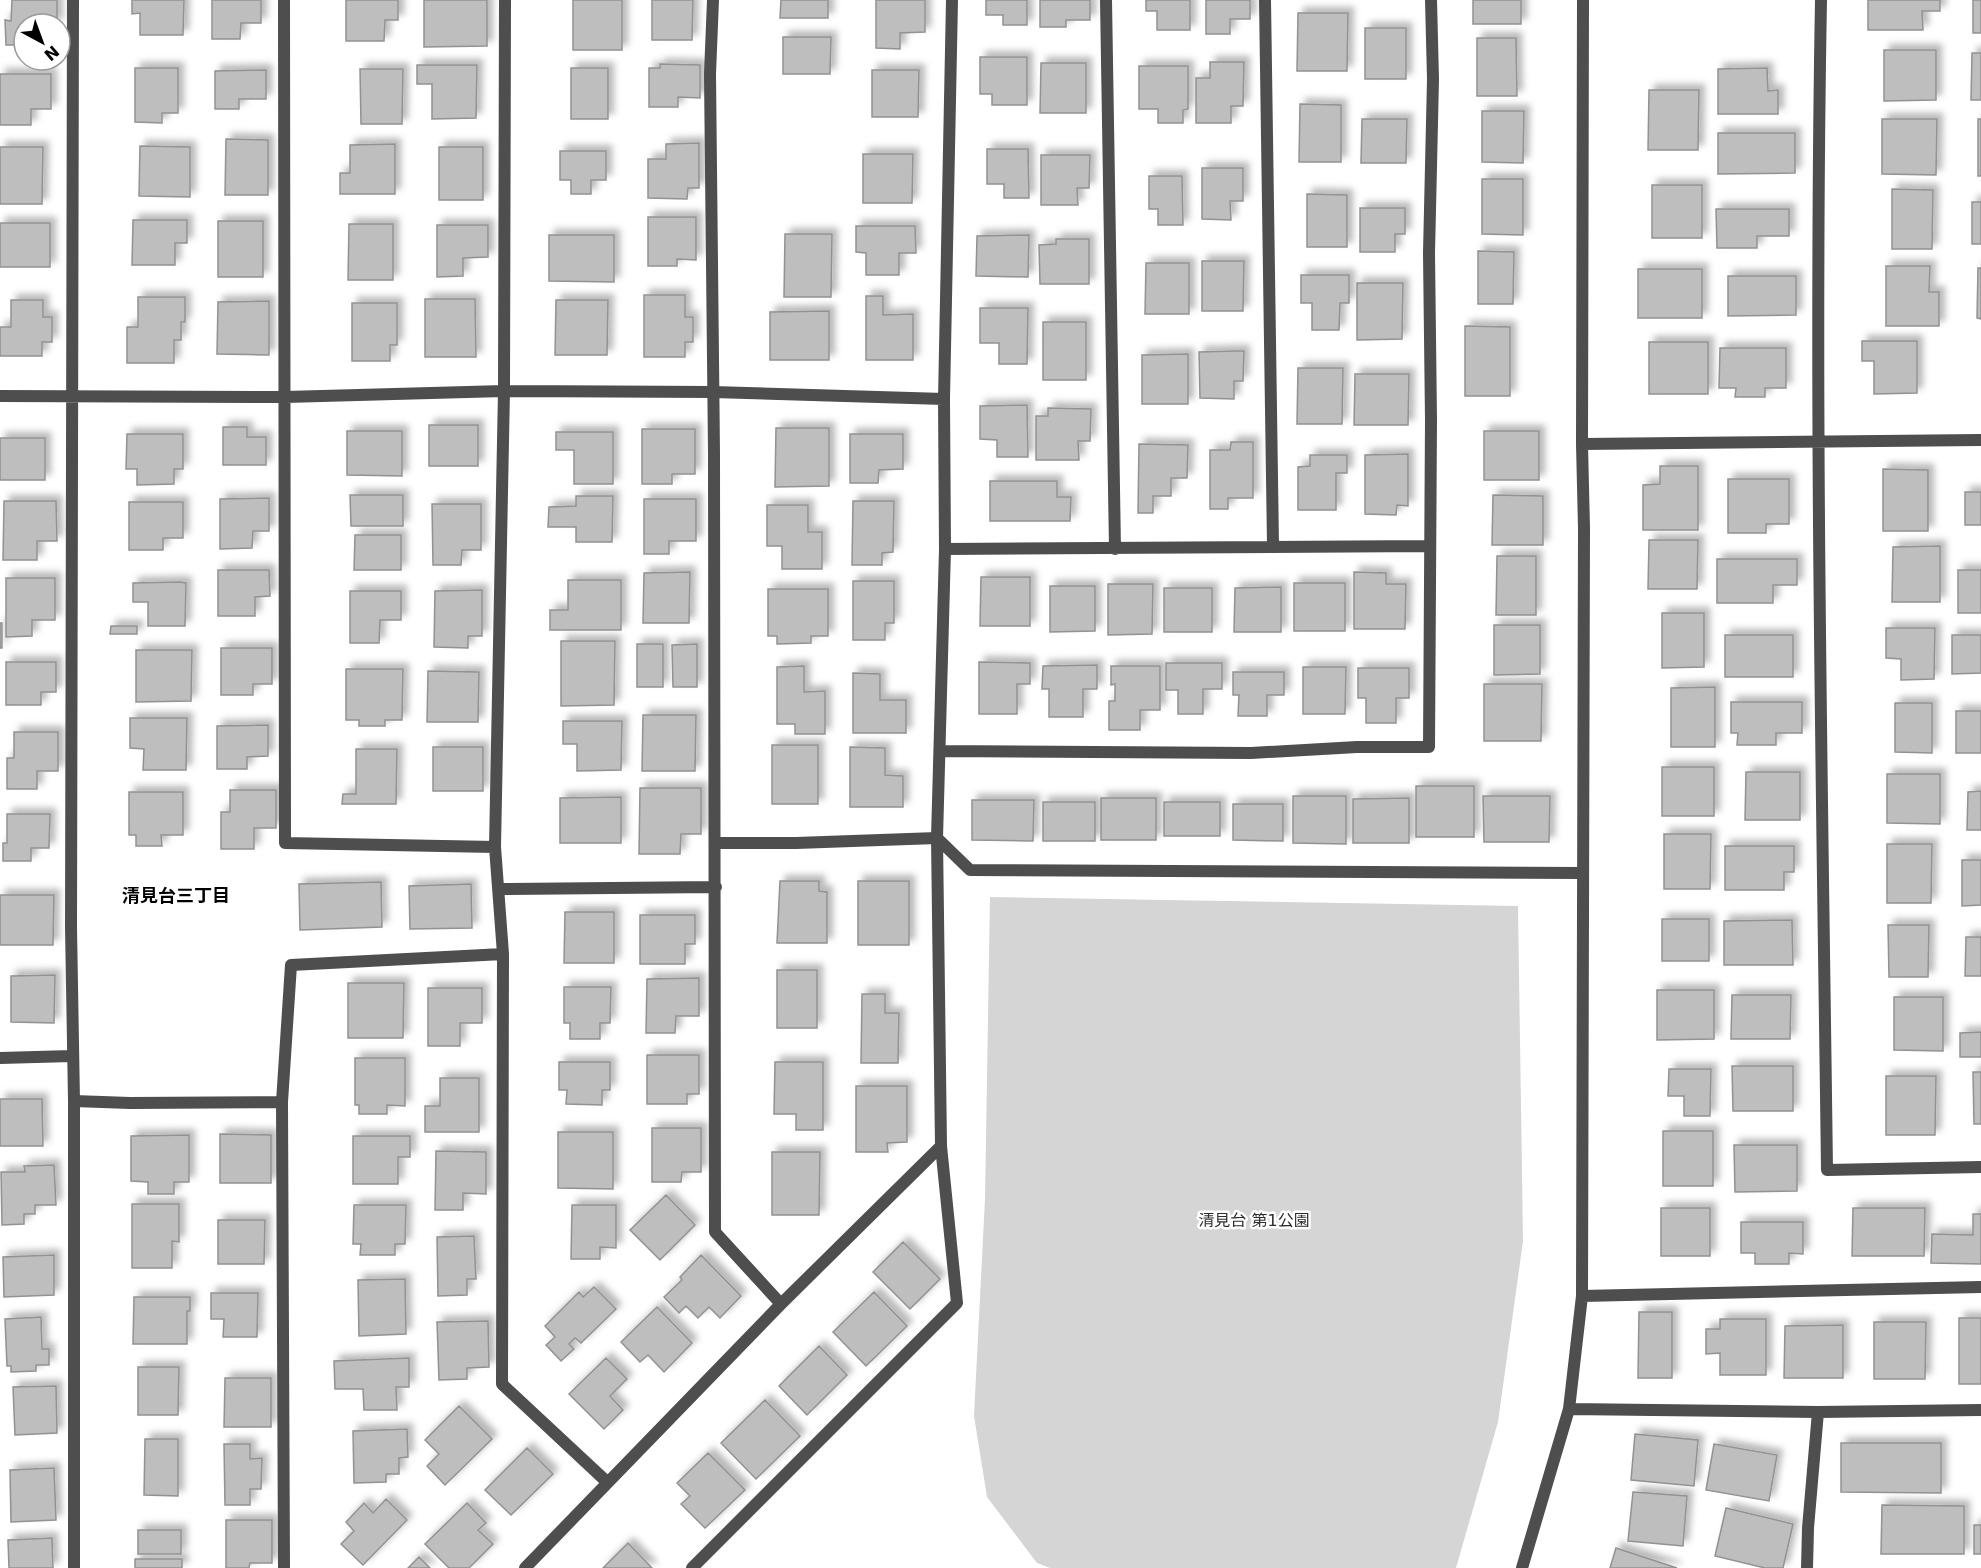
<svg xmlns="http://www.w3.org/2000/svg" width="1981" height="1568" font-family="'DejaVu Sans','Noto Sans JP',sans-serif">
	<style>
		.green { fill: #d5d5d5 }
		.building { fill: #bebebe; stroke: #929292; stroke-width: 1.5; filter: url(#shadow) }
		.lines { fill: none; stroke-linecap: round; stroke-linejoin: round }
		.street { stroke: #4e4e4e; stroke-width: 12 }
		.labels { text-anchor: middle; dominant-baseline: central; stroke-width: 5; stroke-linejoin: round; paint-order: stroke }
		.park-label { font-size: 16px; fill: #2c2c2c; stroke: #fff }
		.neighbourhood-label { font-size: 18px; font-weight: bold; fill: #000; stroke: #fff }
	</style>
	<defs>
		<filter id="shadow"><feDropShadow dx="5.5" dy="-5.5" stdDeviation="3" flood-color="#0004"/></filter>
	</defs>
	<rect width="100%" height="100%" fill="#fff"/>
	<path class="green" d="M990 897 1518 906 1523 1241 1498 1422 1456 1568H1050L1037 1563 987 1497 974 1416 985 1199Z"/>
	<path class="building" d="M12 0H57V24H24V45H6L5 20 11 21Z
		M132 0H184L183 35H140V13L132 14Z
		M212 0H261V23H241L240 39H212Z
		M346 0H398V20H385L384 41H346Z
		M424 0H487V46L424 47Z
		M573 0H622V50H573Z
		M652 0H693L692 40H652Z
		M781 0H828V18H780Z
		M876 0H925V32L900 33V49L876 48Z
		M986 0H1027V25H1003V15H986Z
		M1040 0H1090V20H1066V27H1040Z
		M1146 0H1190V30H1157V11H1146Z
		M1206 0H1250V19H1230V34H1206Z
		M1473 0H1521V24H1473Z
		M1868 0H1940V11H1922L1923 30H1868Z
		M1973 0H1981V33H1973Z
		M1298 13H1348L1347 71H1297Z
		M1365 28H1406V79H1365Z
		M783 37H831L830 74H783Z
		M1477 38H1516L1517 96H1477Z
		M1884 50H1936V100L1884 101Z
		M1972 53H1981V100H1971Z
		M980 57H1027V105H992V94H980Z
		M1210 62H1244L1243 106H1231V123H1196V78H1210Z
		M1041 63H1086V113H1040Z
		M660 64 700 65V98L678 97V107H649V68H660Z
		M417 65H477L476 118 432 119V84H417Z
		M1139 66H1188V109L1183 110V123H1158V109H1139Z
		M135 68H178V113H162V123L135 122Z
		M571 68H608V119H571Z
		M1767 68 1768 91 1778 90V114H1718V69Z
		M360 69H403L402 124H361Z
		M266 70V99H239V109H215V71Z
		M872 70H919L918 117H872Z
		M0 74H51V109H31V125H0Z
		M1649 90H1699L1698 150H1648Z
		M1300 104 1341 105V162H1299Z
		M1482 111H1524L1523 163 1482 162Z
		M1362 119H1407L1406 163H1361Z
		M1882 119H1937L1936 175 1882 174Z
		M1978 119H1981V176H1978Z
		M1718 133H1795V173L1718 174Z
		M226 139 268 140V195H225Z
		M699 143V188H688L687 199 648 198V159H666V144Z
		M395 144V194H340V173H350V145Z
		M140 146 190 147V197L139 196Z
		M0 147H43L42 204H0Z
		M439 147H483V200H439Z
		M987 149H1028L1029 198H1004V184H987Z
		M560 151H606V180H591V194H571V180H560Z
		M863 154H913L912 203H863Z
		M1041 155H1090L1089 188H1077L1078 205H1041Z
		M1202 168H1243V201H1230L1231 220 1202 219Z
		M1149 176H1182L1183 225H1158V209H1149Z
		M1482 179H1523V235L1482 234Z
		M1652 185H1702V238H1652Z
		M1892 189 1933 190 1932 249H1892Z
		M1307 194 1347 195V247H1307Z
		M1972 202H1981V244H1972Z
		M1360 208H1405V234H1395V252H1360Z
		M1716 209H1789V236H1757V248H1717Z
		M648 217H696V260L677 259V266H648Z
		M133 220H187V243H175V265H132Z
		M218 221H263V277H218Z
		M0 223H50V267H0Z
		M349 224H393V280H348Z
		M437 225H488V257L463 258V276L437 277Z
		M856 226H915L916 253H899V275H866V253L856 252Z
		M785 234H832L831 297H784Z
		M549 235H614V282L549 281Z
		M1029 235 1028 277 976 276 977 236Z
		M1056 239H1089V284H1040L1039 245 1056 244Z
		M1478 251 1514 252 1513 304H1478Z
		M1202 261H1244L1243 311H1202Z
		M1146 263H1189V314H1145Z
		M1886 266H1930L1929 292H1939V326H1886Z
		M1978 268H1981V319L1977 318Z
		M1638 269H1702V318H1638Z
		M1301 275H1349V303H1340L1339 330H1312V303H1301Z
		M1728 276H1796V315L1728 316Z
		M1357 283H1403L1402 339 1357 340Z
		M644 295H685V317H693V342H685V357H644Z
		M866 296H883V315L913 314V360H866Z
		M138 297H185V322H181V340H174V363H127V327H138Z
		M425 299H475L476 357H425Z
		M11 300H43V317H52V342H42V356H0V327H11Z
		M556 300H608L607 355H555Z
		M269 301V355L217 354 218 302Z
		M352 303H397V345H390V361H352Z
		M980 308H1028L1027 364H999V343H980Z
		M829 311V360H770V312Z
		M1043 322H1086V380H1043Z
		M1465 326 1510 327V396H1465Z
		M1862 341H1917V393L1874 394V361H1862Z
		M1649 342H1708V394H1649Z
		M1720 348H1786V388H1765V397H1735L1736 388H1719Z
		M1235 351H1244L1243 381H1234V399L1200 398 1199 352Z
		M1188 354V404H1142V355Z
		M1298 368H1343L1342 424H1297Z
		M1355 374H1409L1408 425H1354Z
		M1027 405 1028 457H997V440L980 439V406Z
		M1048 408 1091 409 1090 441H1078L1079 460H1036V416H1048Z
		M429 425H478V466H429Z
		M223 427H247V437H266V465H223Z
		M776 428H829V486L775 487Z
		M642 429H695V474H672V484H642Z
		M347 431H402V476L347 475Z
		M1484 431H1539V480H1484Z
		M556 432H613V484H574V450H556Z
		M127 434H183V469H174V484L137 485V469H126Z
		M850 434H903V469L879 470 878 483H850Z
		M0 438H45V480H0Z
		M1231 442H1253V498H1228V509H1210V450H1230Z
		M1139 444 1188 445 1187 478H1171V496H1153V513H1138Z
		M1408 454V506L1397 505 1396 515 1365 514V455Z
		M1310 455H1347V473H1336V510H1298V467L1310 466Z
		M1660 466H1698V530H1643V485L1660 484Z
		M1883 469 1928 470V531H1883Z
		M1728 479H1789V524H1766V533H1728Z
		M990 481H1057V497H1071L1070 521H990Z
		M1965 492H1981V525H1965Z
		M350 495H403V526H351Z
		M1493 495 1543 496V545H1492Z
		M576 496H613L612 542H576V527H548L549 507 576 506Z
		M269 498V531H253L252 548 220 549V499Z
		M644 499H696V541H669V554H644Z
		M4 501H56L57 541H37V560H3Z
		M853 501H894L893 552 882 553V565H852Z
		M129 502H183V538H163V550H129Z
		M432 504H481V550H462L461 565H433Z
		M767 505H808V532H822V569H782V546H767Z
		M355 535H401V570H354Z
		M1649 540H1698L1697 589H1648Z
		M1940 546V602H1892L1893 547Z
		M1497 556H1536V615H1496Z
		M1717 559H1797V585H1773V603H1717Z
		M218 570H269L270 596 255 597V616H218Z
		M1958 570H1981V613H1958Z
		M690 572 689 623H643L644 573Z
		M1354 572 1386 573V584H1406L1405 629H1354Z
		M981 577H1030V626H980Z
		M6 578H55V620H32V636L6 637Z
		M568 580H621V630H550V610H568Z
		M853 581H894V623H885V640H853Z
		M180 582 186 583 185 626H148V602H133V583Z
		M1294 583H1345V631H1294Z
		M1108 584H1153L1152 634 1108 635Z
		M1050 586H1095V631L1050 632Z
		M1281 587V632H1234L1235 588Z
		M1164 588H1212V632H1164Z
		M768 589H828V636H811V643L777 644V636H768Z
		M482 590V636H468V648L434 647 435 591Z
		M350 591H401V620H380L379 643H350Z
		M1662 613H1704V667L1662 668Z
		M0 623H2V648H0Z
		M1494 625H1540V674L1494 675Z
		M111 626H137V634H110Z
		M1886 628H1935L1934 679 1901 680V659L1886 658Z
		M1725 635H1793V677H1725Z
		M1952 635H1981V673L1952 674Z
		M561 641H615L614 705 561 706Z
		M637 644H663V687H637Z
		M697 644V687H673L672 645Z
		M221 648H272V684H253V695H221Z
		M136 650H192L191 701 136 702Z
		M6 662H56V692H41V705H6Z
		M979 662 1030 663V684H1017V714H979Z
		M1166 663H1222V689H1203V714H1178V690H1166Z
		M1097 665V689H1083V717H1049V689H1042L1043 666Z
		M804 666V692L825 691V734H795V724H777V667Z
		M1111 666H1160V710H1140V730H1109V701H1115V684L1111 685Z
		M1303 667H1346L1345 714H1303Z
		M1358 668H1409V698H1396V723H1366V698H1358Z
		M346 669H403L402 720H385V726H359V720H346Z
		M428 671 479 672 478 722H427Z
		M1233 672H1284V695H1267V716H1238L1239 695H1233Z
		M853 673 880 674V700H906V733H853Z
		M1484 684H1542L1541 741H1484Z
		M1715 687V747H1671V688Z
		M1731 702H1802V733H1776V745H1737L1738 733H1731Z
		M1895 703H1932V753L1895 752Z
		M1956 711H1981V753H1956Z
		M643 715H696L695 771H642Z
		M130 718H187L186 770H143L144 749 130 748Z
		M563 721H622L621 770 577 771V744H563Z
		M268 725V756L247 757V769H217V726Z
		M14 732H58V771H37V789H7V758H14Z
		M772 745H818V804H772Z
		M433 747H483V791H433Z
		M850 747 885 748V775L903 776V807H850Z
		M356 749H397L396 804H342L343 794H356Z
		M1662 767H1714V816H1662Z
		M1746 772H1800V820H1745Z
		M1887 774H1940V824L1887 823Z
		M1416 786H1474V837H1416Z
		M640 788H701V834H681L680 854H639Z
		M230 790H276V828H254V849H221V812H230Z
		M1981 791V830H1967L1968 792Z
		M129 792H183V835H161L162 846H136V835H129Z
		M1293 796H1346V844L1293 843Z
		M1483 796H1550L1549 842H1484Z
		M621 797V843H560V798Z
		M1101 798H1156V840H1101Z
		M1409 798V843H1353V799Z
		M972 800H1034L1033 841 972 840Z
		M1043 802H1095V841H1043Z
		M1164 802H1220V836H1164Z
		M1233 804H1283V841L1233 840Z
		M7 814H50L49 848H31V861H3V843H7Z
		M1664 834H1711L1710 889H1664Z
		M1887 844H1932L1931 903H1887Z
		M1725 846H1794V872H1784V890H1725Z
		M1962 860H1981V905L1962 906Z
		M780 881H819V891L827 892V943H777Z
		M858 881H909V945H858Z
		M381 882 382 927 300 930 299 884Z
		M471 884 472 928 410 929 409 886Z
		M0 895H54L53 945H0Z
		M565 912H614V963H564Z
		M640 915H695V944H685V964H640Z
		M1662 919H1709V961H1662Z
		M1792 920 1793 965H1724V921Z
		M1888 925H1929L1928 977H1889Z
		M1966 937H1981V976H1965Z
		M777 970H817V1028H777Z
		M55 975 54 1023 11 1022V976Z
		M699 978V1016H676L675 1033H646L647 979Z
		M348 983H404L403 1038H348Z
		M564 987H611L610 1023H600V1039H570V1023H564Z
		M428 988H482V1023H460V1046H428Z
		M1657 990H1714V1039L1657 1040Z
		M862 994H885V1013H899L898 1063H861Z
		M1732 995H1791L1790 1039H1731Z
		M1894 997H1943V1051L1894 1050Z
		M1981 1032V1057H1960V1033Z
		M647 1055H699V1094H687V1104H647Z
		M355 1058H405V1106L387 1105V1114H359V1105H355Z
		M559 1062H610V1090H602V1105L566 1104 567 1090H559Z
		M775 1062H823V1130H796V1114H774Z
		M1732 1066H1793V1111H1733Z
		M1669 1069H1711L1710 1116H1684V1096H1668Z
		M1973 1072H1981V1124H1974Z
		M1886 1076H1936L1935 1135H1886Z
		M440 1078H479V1132H425V1106H440Z
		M856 1086H907V1142L887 1143 888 1152H856Z
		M0 1099H42L43 1146H0Z
		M652 1128H701V1172H682L681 1182H652Z
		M1663 1131H1713V1186H1663Z
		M558 1132H613V1189L558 1188Z
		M220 1134 271 1135V1183H220Z
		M189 1135V1182H174V1194H148V1182L131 1181V1136Z
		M353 1136H410V1157H398V1184H353Z
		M1734 1145H1797V1191L1735 1192Z
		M436 1151 486 1152V1194L463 1193V1210H435Z
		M772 1152H820L819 1215H772Z
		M54 1165 56 1205H35V1214H24V1224L2 1225 1 1172H25L24 1166Z
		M666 1195 695 1225 660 1260 630 1230Z
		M132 1204H179V1242L172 1241V1268H132Z
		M354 1205H406L405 1244H395V1255H360L361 1244H353Z
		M572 1205H616V1248L600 1247V1259H571Z
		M1661 1208H1710V1256H1661Z
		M1853 1208H1925L1924 1256H1852Z
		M1973 1214H1981V1264L1931 1263 1932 1234 1973 1235Z
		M218 1220H265L264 1264H218Z
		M1741 1222H1803V1254L1789 1253V1264H1755V1253H1741Z
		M474 1236 476 1279H467V1295L438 1296 437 1237Z
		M903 1242 940 1279 910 1309 873 1272Z
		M54 1255V1295L4 1297 3 1257Z
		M701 1255 741 1296 720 1318 709 1307 698 1318 686 1306 679 1313 664 1297 682 1280 680 1277Z
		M405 1279 406 1334 359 1336 358 1280Z
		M594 1287 616 1309 581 1343 575 1338 569 1344 574 1349 561 1361 546 1345 555 1337 545 1326 579 1292 583 1297Z
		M874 1292 907 1326 866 1366 833 1332Z
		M211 1293H258L257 1337H223L224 1319H211Z
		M134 1297H190V1311H187V1344H133Z
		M657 1307 692 1343 664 1372 648 1355 640 1362 621 1342Z
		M1639 1312H1672V1378H1638Z
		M41 1317 42 1349H49V1365H36V1371L11 1372V1366H7L5 1319Z
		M1959 1318H1981V1384H1959Z
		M1720 1319H1766V1375H1720V1353L1706 1354V1329H1720Z
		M488 1321 489 1367 467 1368V1379L439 1380 437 1322Z
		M1874 1322H1926L1925 1379H1874Z
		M1843 1325V1378H1784L1785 1326Z
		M819 1346 847 1375 807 1415 779 1386Z
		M409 1358V1387H396L397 1410H364L363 1389H335L334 1361Z
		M606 1358 627 1379 610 1396 623 1410 604 1429 569 1394Z
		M138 1367H179L178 1415H138Z
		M225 1378H271V1427H224Z
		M56 1386 57 1433 15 1435 13 1387Z
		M765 1400 800 1436 756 1479 721 1443Z
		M459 1406 492 1439 445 1485 427 1466 439 1454 425 1440Z
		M407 1429 408 1457 399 1458V1474H386V1482L354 1483 353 1431Z
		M1635 1434 1698 1440 1694 1486 1631 1480Z
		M145 1439H178V1496L144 1495Z
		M1841 1443H1941V1493L1841 1492Z
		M224 1444H250V1459L262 1458 261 1489H250V1505H225Z
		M1714 1444 1777 1455 1769 1501 1706 1490Z
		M527 1448 553 1474 511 1515 485 1490Z
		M708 1453 745 1490 705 1528 681 1504 690 1496 677 1483Z
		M54 1468 56 1520 11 1522 10 1470Z
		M1633 1492 1687 1496 1683 1546 1628 1541Z
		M386 1499 407 1520 363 1565 341 1544 354 1531 346 1522 364 1503 373 1513Z
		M467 1503 486 1523 478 1530 493 1544 469 1568H449L425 1544Z
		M1882 1505 1964 1506V1554H1881Z
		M1726 1508 1793 1524 1783 1568H1765L1715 1556Z
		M226 1520H272V1563H250L249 1568H226Z
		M1974 1525H1981V1554H1974Z
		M138 1530H181V1554H138Z
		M52 1538 53 1568H9L8 1540Z
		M628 1543 652 1568H603Z
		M1616 1548 1677 1568H1610Z
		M419 1557 430 1568H408Z
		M135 1559H182V1568H135Z"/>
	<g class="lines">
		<path class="street" d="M73 0 71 927 74 1101V1568
			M284 0 285 843 495 847
			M505 0 504 391 495 847 503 954 502 1384 607 1482
			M713 0 710 74 714 453 715 1232 781 1304
			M1106 0 1115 549
			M1265 0 1273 546
			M1821 0C1814 390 1822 781 1827 1170L1981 1167
			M0 396 285 397 504 391 713 392 944 399
			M1582 444 1981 440
			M945 549 1429 546
			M940 751 1251 753 1357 747H1429L1431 420 1429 253 1433 79 1431 0
			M716 843H796L937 838 970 870 1582 873
			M500 889 716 887
			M0 1058 72 1056
			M74 1101 130 1103 282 1102
			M1582 1296 1981 1287
			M1569 1409 1818 1412 1981 1410
			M284 1568 282 1102 291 965 503 954
			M525 1568 781 1304 941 1146
			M692 1568 957 1303 941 1146 937 838 945 549 944 399 952 0
			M1522 1568 1569 1409 1582 1296 1584 528 1582 444 1583 0
			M1807 1568 1808 1528 1818 1412"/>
	</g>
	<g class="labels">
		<g class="park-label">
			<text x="1254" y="1220">清見台 第1公園</text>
		</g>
		<g class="neighbourhood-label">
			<text x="176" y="895">清見台三丁目</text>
		</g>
	</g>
	<g transform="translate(42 42) rotate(139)"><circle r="28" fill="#ffffff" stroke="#999999" stroke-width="1.5"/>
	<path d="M0-4.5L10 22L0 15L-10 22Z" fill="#000000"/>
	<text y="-9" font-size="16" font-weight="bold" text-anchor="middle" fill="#000000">N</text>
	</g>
</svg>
